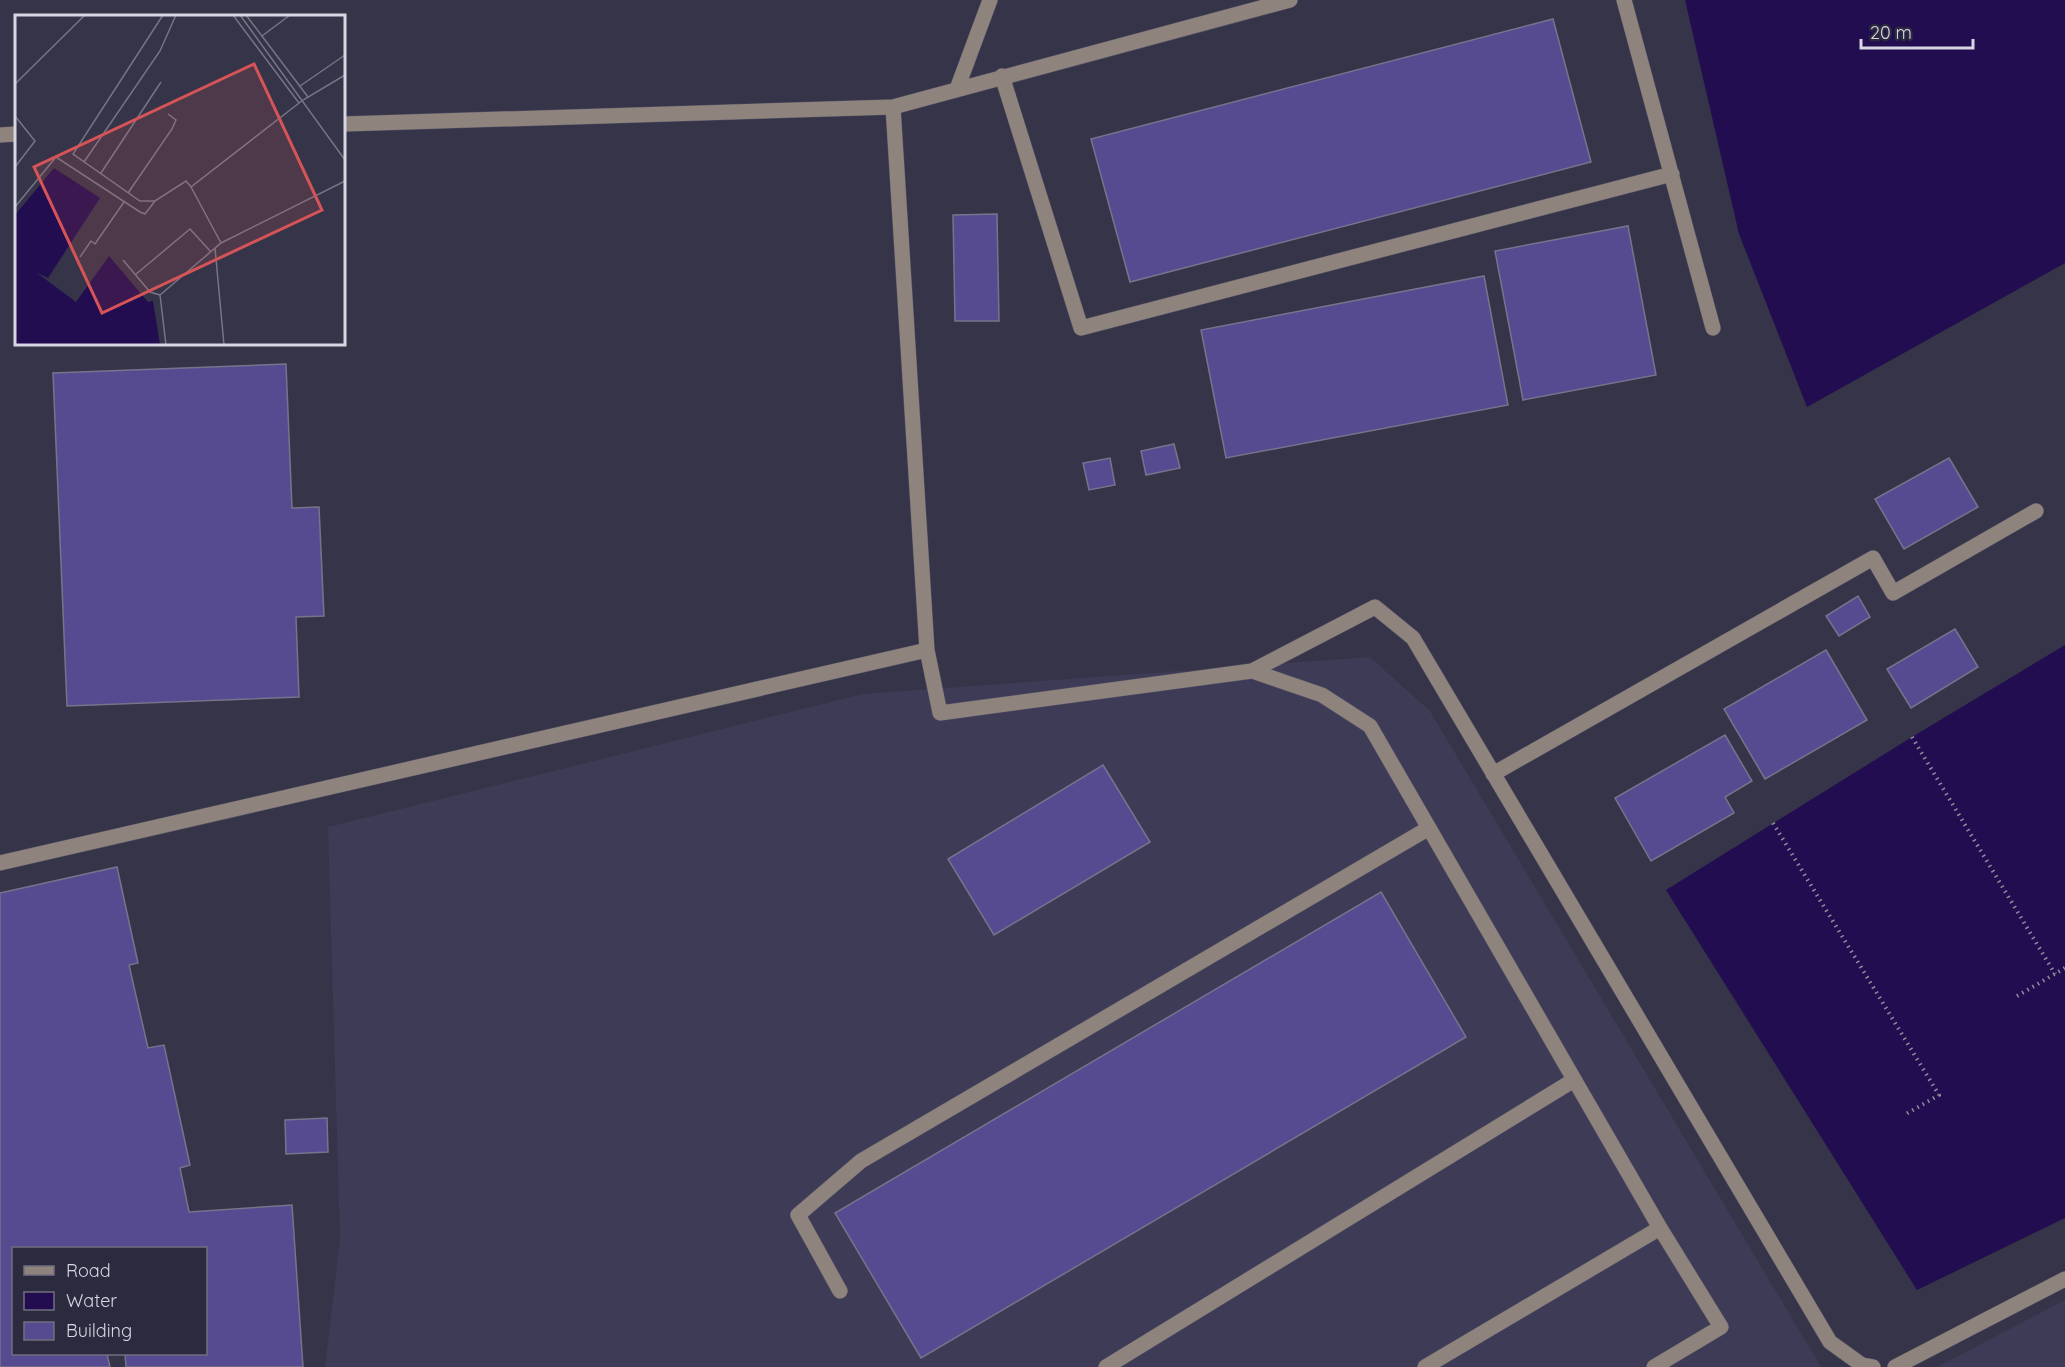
<svg xmlns="http://www.w3.org/2000/svg" width="2065" height="1367" font-family="Quicksand,sans-serif">
	<style>
		.built { fill: #3d3b56 }
		.water { fill: #210d4f }
		.building { fill: #564b91; stroke: #76748c; stroke-width: 1.5 }
		.lines { fill: none; stroke-linecap: round; stroke-linejoin: round }
		.minor-casing { stroke: #535164; stroke-width: 16 }
		.path { stroke: #8e8d9d; stroke-width: 4; stroke-dasharray: 1.5 4.5; stroke-linecap: butt }
		.minor { stroke: #8e837d; stroke-width: 15 }
		.inset-road { fill: none; stroke: #767586; stroke-width: 1.5 }
		.view { fill: #d65457; fill-opacity: 0.15; stroke: #d65457; stroke-width: 3 }
		.inset-edge { fill: none; stroke: #d7d6e3; stroke-width: 3 }
	</style>
	<rect width="100%" height="100%" fill="#363448"/>
	<path class="built" d="M1370 657 1430 711 1821 1367H325L340 1239 328 827 863 694Z
		M2065 1300V1367H1937Z"/>
	<path class="water" d="M1685 0H2065V263L1807 407 1739 234Z
		M2065 645V1218L1917 1290 1666 890 1912 737Z"/>
	<path class="building" d="M1553 19 1591 162 1130 282 1091 139Z
		M997 214 999 321H955L953 215Z
		M1628 226 1656 375 1523 400 1495 251Z
		M1484 276 1508 405 1226 458 1201 330Z
		M286 364 292 508 319 507 324 616 296 617 299 697 67 706 53 373Z
		M1174 444 1180 468 1146 475 1141 451Z
		M1110 458 1115 485 1089 490 1083 463Z
		M1949 458 1978 507 1904 549 1875 499Z
		M1858 596 1870 617 1839 636 1826 616Z
		M1955 629 1978 667 1911 708 1887 669Z
		M1826 650 1867 720 1765 779 1724 709Z
		M1725 735 1752 781 1725 797 1734 813 1651 861 1615 798Z
		M1103 765 1150 842 994 935 948 859Z
		M117 867 138 963 129 965 148 1048 164 1045 190 1165 180 1168 189 1212 292 1205 303 1367H126L125 1354H206V1248H14V1354H107L110 1367H0V893Z
		M1381 892 1466 1037 921 1358 835 1213Z
		M327 1118 328 1152 286 1154 285 1120Z"/>
	<g class="lines">
		<g class="minor-casing">
			<path id="minor" d="M1624 0 1713 328
				M1002 76 1081 328 1672 174
				M957 89 990 0
				M344 124 893 107 1290 0
				M0 135 16 134
				M927 650 940 713 1252 671 1322 695 1370 726 1660 1228 1721 1327 1654 1367
				M1252 671 1375 607 1413 638 1830 1342 1862 1365 1873 1367
				M1493 774 1873 558 1893 593 2036 511
				M0 863 927 650 893 107
				M840 1291 798 1215 861 1161 1429 828
				M1106 1367 1574 1080
				M1425 1367 1660 1228
				M1895 1367 2065 1279"/>
		</g>
		<path class="path" d="M1912 737 2055 974
			M1773 823 1939 1095 1906 1114
			M2017 996 2065 968"/>
		<use href="#minor" class="minor"/>
	</g>
	<g transform="translate(15 15)">
		<rect width="330" height="330" fill="#363448"/>
		<path d="M39 153 85 183 33 263 22 258 61 287 94 241 133 287 138 286 145 330H0V200Z" fill="#210d4f"/>
		<path class="inset-road" d="M148 0 58 139 125 186H140L171 166 176 172M218 0 284 88M225 0 330 145M231 0 293 82M247 21 275 0M0 69 70 0M285 71 330 40M0 101 20 126 0 152M69 147 145 36 161 0M86 158 146 67M113 178 157 114 161 105 153 99M0 192 41 142 125 197 130 199 140 186M206 228 176 172 288 85 330 60M200 233 209 330M65 242 76 226 80 229 109 187M108 245 135 277 145 280M120 260 175 214 196 237M145 280 206 228 330 166M145 280 151 330"/>
		<path class="view" d="M239 49 307 195 87 298 19 152Z"/>
		<rect width="330" height="330" class="inset-edge"/>
	</g>
	<rect x="12" y="1247" width="195" height="108" fill="#2c2a3e" stroke="#706f80" stroke-width="1.5"/>
	<rect x="24" y="1266" width="30" height="9" fill="#8e837d" stroke="#706f80" stroke-width="1.5"/>
	<text x="66" y="1277" font-size="18" fill="#d7d6e3">Road</text>
	<rect x="24" y="1292" width="30" height="18" fill="#210d4f" stroke="#706f80" stroke-width="1.5"/>
	<text x="66" y="1307" font-size="18" fill="#d7d6e3">Water</text>
	<rect x="24" y="1322" width="30" height="18" fill="#564b91" stroke="#706f80" stroke-width="1.5"/>
	<text x="66" y="1337" font-size="18" fill="#d7d6e3">Building</text>
	<path d="M1861 39v9h112v-9" fill="none" stroke="#d7d6e3" stroke-width="3"/>
	<text x="1870" y="39" font-size="18" fill="#d7d6e3" stroke="#2c2a3e" stroke-width="4.5" paint-order="stroke">20 m</text>
</svg>
